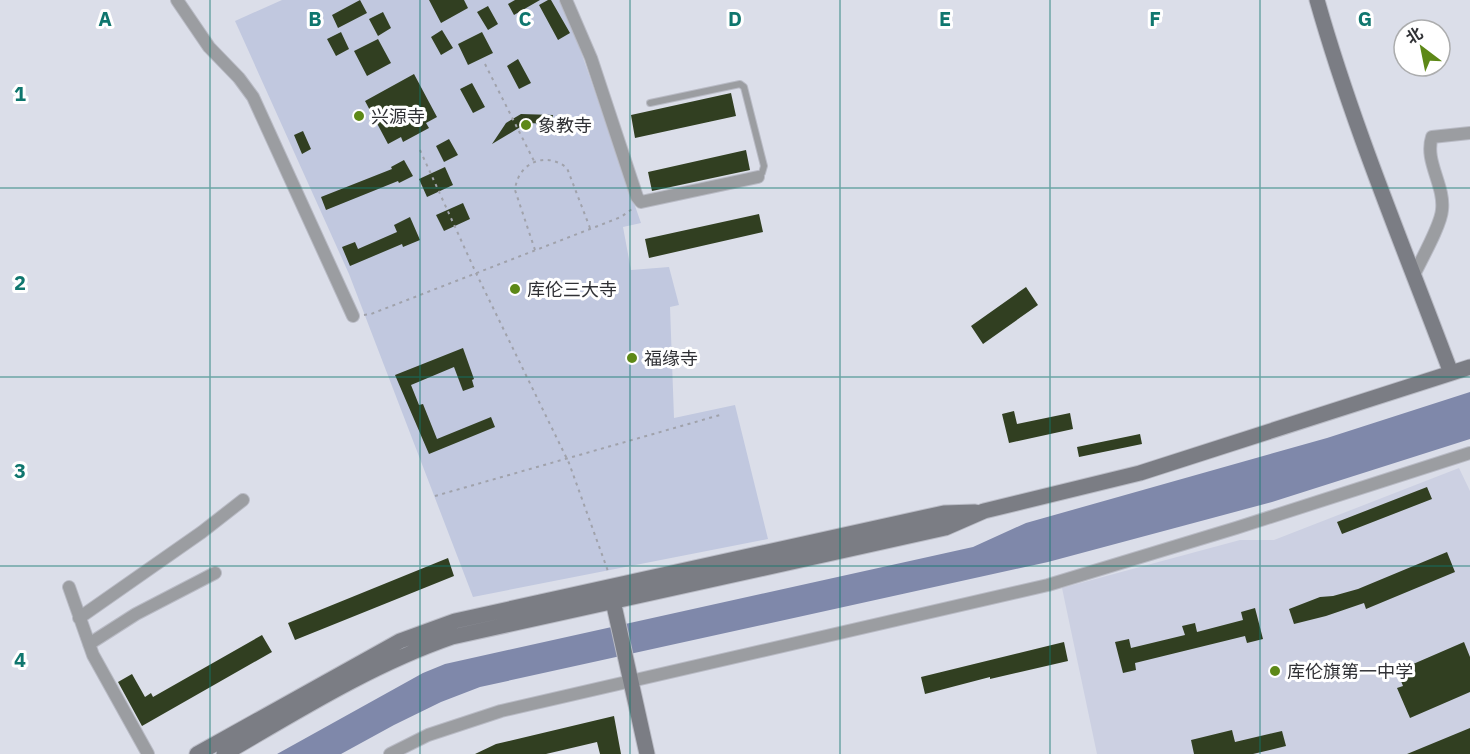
<svg xmlns="http://www.w3.org/2000/svg" width="1470" height="754" font-family="'IBM Plex Sans','Noto Sans SC',sans-serif">
	<style>
		.built { fill: #ccd0e2 }
		.green { fill: #c1c8df }
		.water { fill: #7f88aa }
		.building { fill: #313f21 }
		.lines { fill: none; stroke-linecap: round; stroke-linejoin: round }
		.lane-casing { stroke: #b9bbc5; stroke-width: 8 }
		.street-casing { stroke: #b9bbc5; stroke-width: 14 }
		.secondary-casing { stroke: #b9bbc5; stroke-width: 17 }
		.path { stroke: #a0a2ab; stroke-width: 2; stroke-dasharray: 3 4.5; stroke-linecap: butt }
		.lane { stroke: #9b9da1; stroke-width: 6 }
		.street { stroke: #9b9da1; stroke-width: 12 }
		.secondary { stroke: #7b7d84; stroke-width: 15 }
		.grid { fill: none; stroke: #0f766e; stroke-width: 1.5; stroke-opacity: 0.55 }
		.poi-dot { fill: #5d8817; stroke: #fff; stroke-width: 2 }
		.labels { text-anchor: middle; dominant-baseline: central; stroke-width: 6; stroke-linejoin: round; paint-order: stroke }
		.poi-label { font-size: 18px; fill: #303135; stroke: #fff; text-anchor: start }
		.grid-label { font-size: 20px; text-anchor: middle; font-weight: bold; fill: #0f766e; stroke: #fff; stroke-width: 6; stroke-linejoin: round; paint-order: stroke }
	</style>
	<rect width="100%" height="100%" fill="#dbdee9"/>
	<path class="built" d="M1459 468 1470 491V754H1097L1062 588 1240 540H1274Z"/>
	<path class="green" d="M282 0H560L573 29 641 223 623 227 631 270 669 267 679 305 670 307 674 418 735 405 768 539 473 597 349 274 235 21Z"/>
	<path class="water" d="M1470 392V439L1272 502 1048 562 480 687 441 702 394 725 341 754H277L423 673 445 664 973 547 1026 523 1327 438Z"/>
	<path class="building" d="M360 0 367 13 338 28 332 15Z
		M429 0H464L468 8 441 23Z
		M515 0H540L514 15 508 4Z
		M548 0H551L570 33 558 40 539 5Z
		M488 6 498 24 488 30 477 12Z
		M383 12 391 28 378 36 369 19Z
		M442 30 453 48 441 55 431 37Z
		M341 32 349 49 336 56 327 39Z
		M482 32 493 53 468 65 458 44Z
		M378 39 391 63 367 76 354 51Z
		M518 59 531 83 519 89 507 66Z
		M414 74 437 117 426 123 429 128 403 142 401 137 388 144 365 101Z
		M472 83 485 107 473 113 460 89Z
		M731 93 736 116 635 138 631 115Z
		M521 114 553 115 552 124 527 123 492 144 506 123Z
		M303 131 311 149 302 154 294 135Z
		M449 139 458 155 444 162 436 146Z
		M746 150 750 170 652 191 648 172Z
		M404 160 413 176 399 183 398 181 326 210 321 197 392 169 391 167Z
		M445 167 453 185 427 197 419 179Z
		M463 203 470 219 444 231 436 215Z
		M759 214 763 232 649 258 645 239Z
		M410 217 420 240 403 247 402 244 350 266 342 247 355 242 358 249 397 232 394 225Z
		M1026 287 1038 305 983 344 971 326Z
		M463 348 474 379 472 380 474 387 463 391 454 367 411 385 419 405 423 404 437 439 491 417 495 427 429 454 395 375Z
		M1014 411 1017 424 1070 413 1073 429 1009 443 1002 414Z
		M1140 434 1142 444 1079 457 1077 447Z
		M1427 487 1432 499 1342 534 1337 522Z
		M1447 552 1455 572 1366 609 1364 603 1326 616 1294 624 1289 609 1320 597 1333 596 1358 589Z
		M448 558 454 576 295 640 288 623Z
		M1255 608 1263 639 1247 643 1245 636 1135 663 1136 670 1123 673 1115 642 1129 639 1131 648 1185 635 1182 626 1195 623 1197 632 1243 620 1241 612Z
		M262 635 272 652 142 726 118 682 132 674 145 697 151 693 153 697Z
		M1064 642 1068 661 990 679V677L925 694 921 677Z
		M1464 642 1470 657V692L1410 718 1397 688 1403 686 1397 671Z
		M614 716 621 754H600L597 742 546 754H475L496 744Z
		M1470 728V754H1407Z
		M1232 730 1235 742 1282 731 1286 746 1253 754H1194L1191 740Z"/>
	<g class="lines">
		<g class="lane-casing">
			<path id="lane" d="M650 103 740 84 744 87 764 166 762 173 758 177"/>
		</g>
		<g class="street-casing">
			<path id="street" d="M177 0 209 47 239 78 253 97 353 316
				M566 0 591 58 637 197 641 202 758 177
				M1414 275C1421 260 1441 225 1442 210 1445 185 1424 161 1432 137L1470 133
				M69 587 93 655 148 754
				M79 618 202 532 243 500
				M89 644 136 614 215 573
				M390 754 428 735 501 711 1048 585 1236 528 1470 453"/>
		</g>
		<g class="secondary-casing">
			<path id="secondary" d="M1317 0C1353 127 1405 250 1451 373
				M613 601 647 754
				M197 754 400 641 455 621 944 513 975 512
				M224 754C298 711 371 665 452 637L945 528 984 511 1140 473 1470 367"/>
		</g>
		<path class="path" d="M485 64 534 161
			M420 150 476 273 569 463 609 574
			M535 250 515 190C518 162 546 151 567 168L590 228
			M364 315 371 314 621 217 632 209
			M435 496 720 415"/>
		<use href="#lane" class="lane"/>
		<use href="#street" class="street"/>
		<use href="#secondary" class="secondary"/>
	</g>
	<path class="grid" d="M210 0V754M420 0V754M630 0V754M840 0V754M1050 0V754M1260 0V754M0 188H1470M0 377H1470M0 566H1470"/>
	<g class="poi-dot">
		<circle cx="359" cy="116" r="6"/>
		<circle cx="526" cy="125" r="6"/>
		<circle cx="515" cy="289" r="6"/>
		<circle cx="632" cy="358" r="6"/>
		<circle cx="1275" cy="671" r="6"/>
	</g>
	<g class="labels">
		<g class="poi-label">
			<text x="371" y="116">兴源寺</text>
			<text x="538" y="125">象教寺</text>
			<text x="527" y="289">库伦三大寺</text>
			<text x="644" y="358">福缘寺</text>
			<text x="1287" y="671">库伦旗第一中学</text>
		</g>
	</g>
	<g class="grid-label">
		<text x="105" y="26">A</text>
		<text x="315" y="26">B</text>
		<text x="525" y="26">C</text>
		<text x="735" y="26">D</text>
		<text x="945" y="26">E</text>
		<text x="1155" y="26">F</text>
		<text x="1365" y="26">G</text>
		<text x="20" y="101">1</text>
		<text x="20" y="290">2</text>
		<text x="20" y="478">3</text>
		<text x="20" y="667">4</text>
	</g>
	<g transform="translate(1422 48) rotate(328)"><circle r="28" fill="#ffffff" stroke="#acadae" stroke-width="1.5"/>
	<path d="M0-4.5L10 22L0 15L-10 22Z" fill="#5d8817"/>
	<text y="-9" font-size="16" font-weight="bold" text-anchor="middle" fill="#303135">北</text>
	</g>
</svg>
